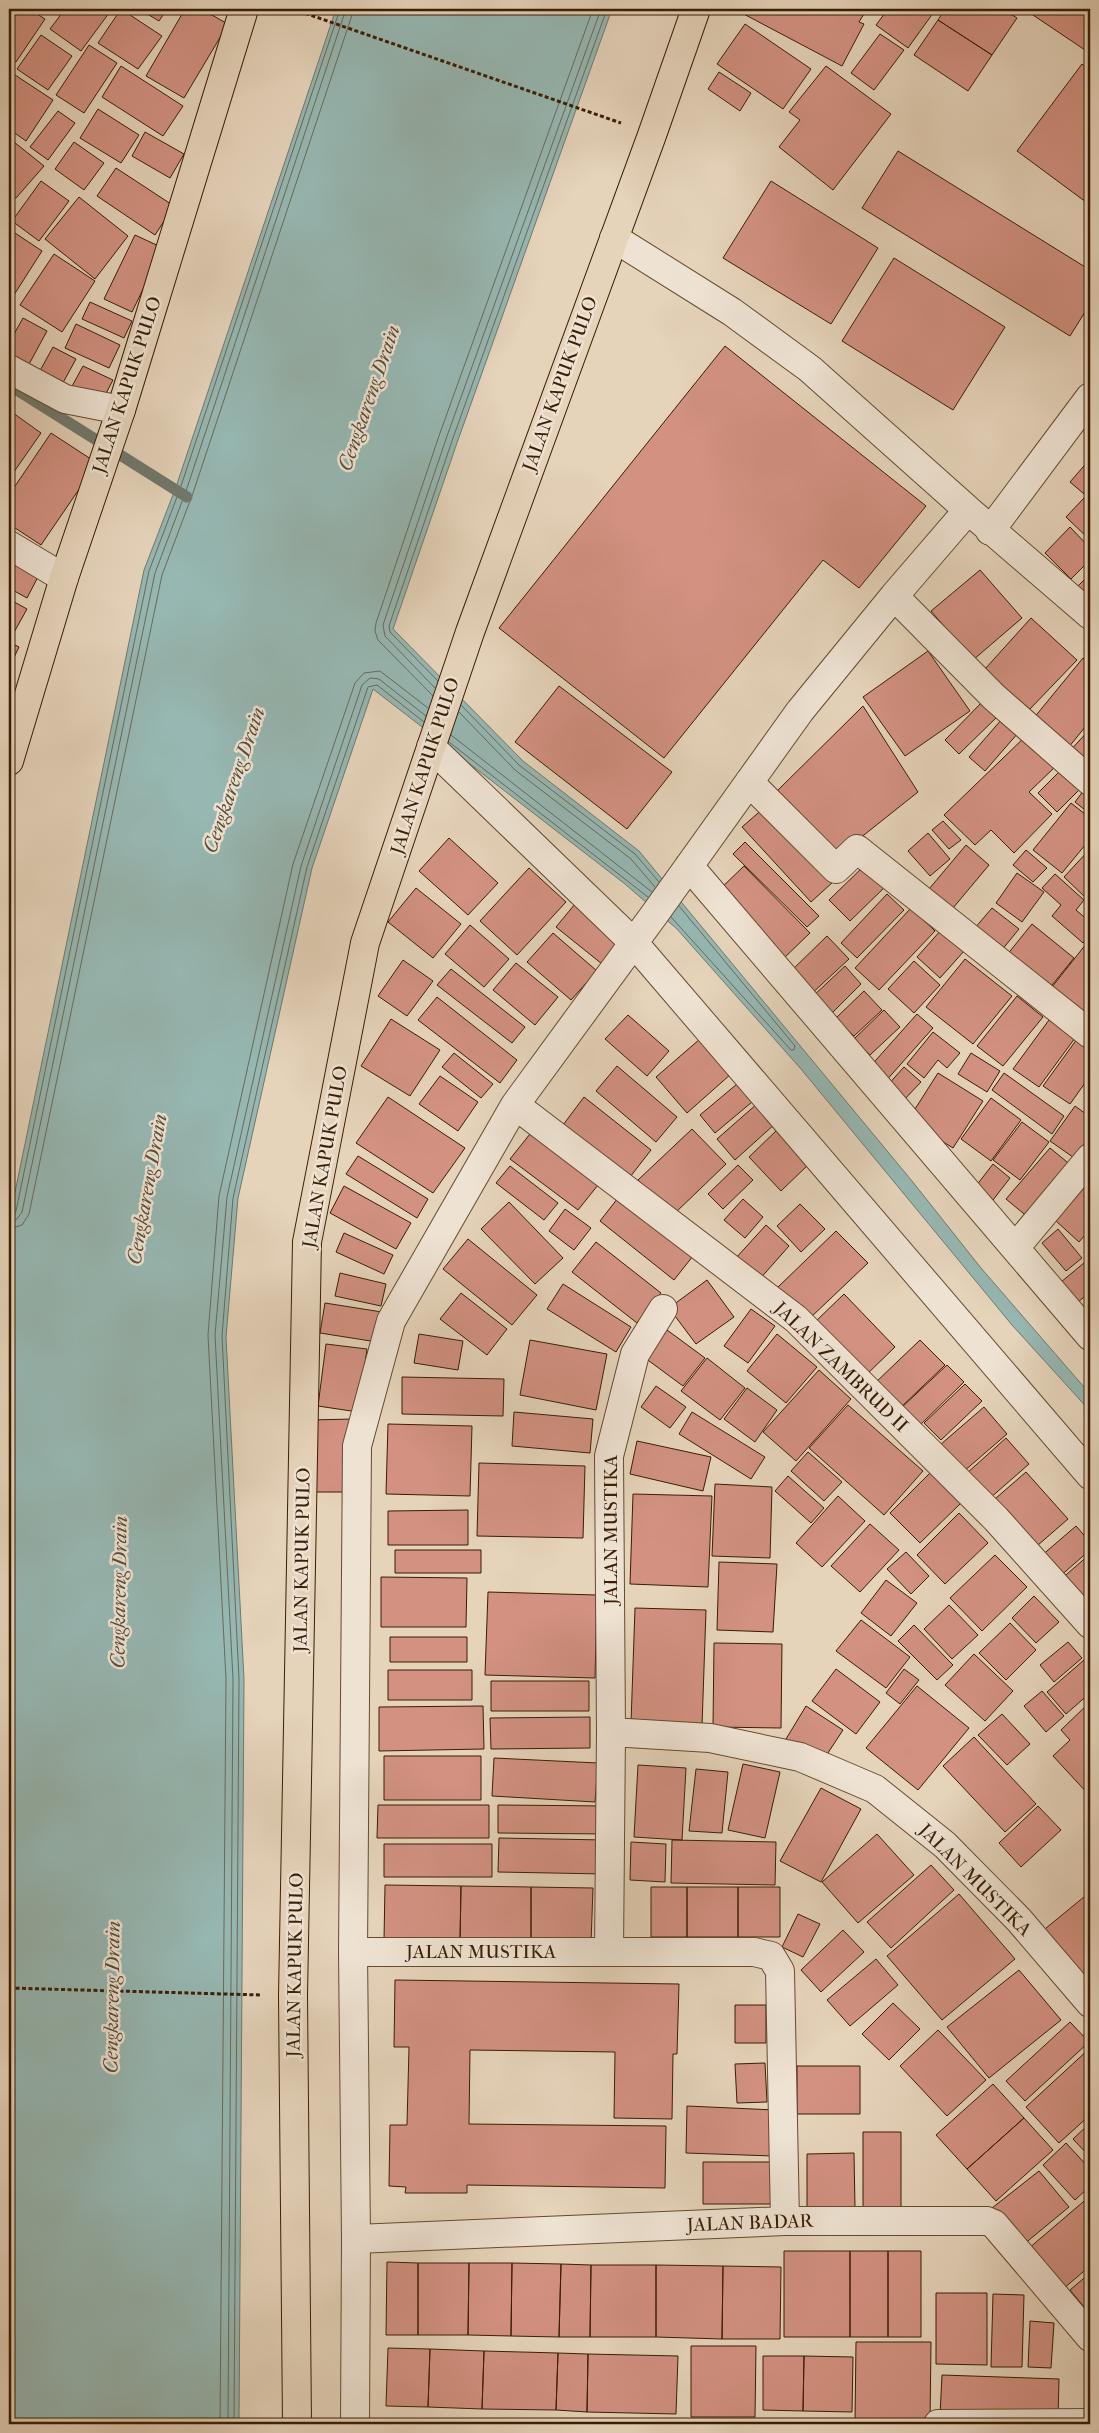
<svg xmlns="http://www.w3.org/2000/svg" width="1099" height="2433" font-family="'IM FELL French Canon',serif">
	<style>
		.water { fill: #96b7b2; stroke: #71796c }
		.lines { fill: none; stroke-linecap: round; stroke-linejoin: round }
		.shore { stroke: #686a5a; stroke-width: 1 }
		.stream { stroke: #71796c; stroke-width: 11 }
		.building { fill: #d29181; stroke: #3a1d02 }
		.minor-casing { stroke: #654a30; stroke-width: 30 }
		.major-casing { stroke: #3a1d02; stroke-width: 30 }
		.path { stroke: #3a1d02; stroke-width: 3; stroke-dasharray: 4 2.5; stroke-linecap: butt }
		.minor { stroke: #eee2d2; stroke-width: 28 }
		.major { stroke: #e5d3ba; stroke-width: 28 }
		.labels { text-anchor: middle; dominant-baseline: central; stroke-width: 5; stroke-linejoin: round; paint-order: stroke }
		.street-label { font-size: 19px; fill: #3a1d02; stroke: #eee2d2 }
		.water-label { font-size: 20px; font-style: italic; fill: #564b37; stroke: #eee2d2 }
	</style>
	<rect width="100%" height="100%" fill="#e5d3ba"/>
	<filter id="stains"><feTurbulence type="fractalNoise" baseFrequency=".004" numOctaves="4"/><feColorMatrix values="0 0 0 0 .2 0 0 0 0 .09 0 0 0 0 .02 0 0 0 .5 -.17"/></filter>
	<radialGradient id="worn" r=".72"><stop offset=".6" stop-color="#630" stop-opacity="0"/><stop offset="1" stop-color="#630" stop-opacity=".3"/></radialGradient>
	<path class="water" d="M336 9H612L458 440 393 629 523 761 639 851 912 1181 981 1268 1090 1394V1411L1012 1325 801 1069 677 929 625 884 373 689 312 868 238 1198 226 1337 244 1679 239 2424H9V1221L144 570 176 487Z"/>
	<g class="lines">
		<path class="shore" d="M438 681 390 632 389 626 453 438 607 9
			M435 688 385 636 383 625 447 436 601 9
			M433 696 378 640 375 631 376 623 440 433 593 9
			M461 705 519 765 635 854 659 882
			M459 712 515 770 631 859 655 887
			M451 735 652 892
			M449 742 648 897
			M671 917 791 1050H794L795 1046 679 906
			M9 1215 14 1214 16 1211 149 571 180 489 340 9
			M9 1222 17 1219 22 1212 155 573 186 491 346 9
			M9 1229 22 1225 29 1214 162 575 193 493 354 9
			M220 2424 226 1679 208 1335 219 1196 293 864 355 683 364 673 380 671 428 708
			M228 2424 233 1679 215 1335 227 1197 301 866 362 685 370 678 379 679 426 716
			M234 2424 239 1679 222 1336 233 1198 307 867 368 687 377 685 424 722"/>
		<path class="stream" d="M9 385 187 497"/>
	</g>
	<path class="building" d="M9 9H29L45 19 16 62 9 58Z
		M65 9H112L81 51 50 29Z
		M121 9 162 36 138 69 98 43Z
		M139 9H167L159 21Z
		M185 9H201L228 24 184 98 146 76Z
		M739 9H867L859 22 864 24 842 66 738 11Z
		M888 9H936L908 48 876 25Z
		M945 9H1003L1017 18 992 55 938 20Z
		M1024 9H1090V43L1085 50Z
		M938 20 992 55 968 91 914 55Z
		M745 24 811 69 783 109 717 64Z
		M880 34 904 50 874 90 851 73Z
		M41 35 72 56 48 90 17 69Z
		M89 45 117 63 84 113 56 95Z
		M1082 64 1090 70V205L1017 151Z
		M121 66 183 106 163 136 102 97Z
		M826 66 891 114 833 190 779 147 800 120 789 112Z
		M9 71 53 100 26 141 9 129Z
		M719 72 751 93 740 111 708 89Z
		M98 109 139 135 121 163 80 138Z
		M58 111 75 123 48 160 30 147Z
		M145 132 184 154 170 178 132 156Z
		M9 138 44 166 16 198 9 192Z
		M74 142 104 163 84 190 55 169Z
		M898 151 1090 270V304L1070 336 862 208Z
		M116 168 174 206 155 235 97 196Z
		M41 181 69 201 39 241 12 221Z
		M771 181 878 248 831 324 723 258Z
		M79 197 128 236 95 279 45 239Z
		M9 229 42 251 12 298 9 296Z
		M135 235 163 248 132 312 104 299Z
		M54 254 95 281 62 332 20 305Z
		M894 258 1005 327 953 410 842 341Z
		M90 302 132 321 124 338 82 319Z
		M23 318 47 331 27 368 9 358V343Z
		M76 324 120 345 109 368 65 348Z
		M725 346 926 506 859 588 823 560 664 758 499 628Z
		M53 347 76 359 59 390 36 378Z
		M83 366 113 380 100 405 70 390Z
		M9 410 41 433 9 479Z
		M51 433 97 463 41 545 9 524V495Z
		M1090 459V499L1070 482Z
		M1084 498 1090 503V540L1066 517Z
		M1070 527 1090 548V560L1071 579 1045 553Z
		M9 557 40 573 27 598 9 588Z
		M980 570 1022 618 973 660 931 611Z
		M1090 574V598L1078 586Z
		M9 599 27 609 12 636 9 634Z
		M1031 618 1077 660 1029 710 985 669Z
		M9 642 19 647 9 668Z
		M928 651 970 711 905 756 863 697Z
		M1083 658 1090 664V721L1068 748 1033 719Z
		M559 686 672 772 627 829 515 742Z
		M984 700 999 715 959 754 945 740Z
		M863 706 918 792 835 858 772 796Z
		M1002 719 1018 733 985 771 969 757Z
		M1090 729V774L1068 753Z
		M1028 734 1057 765 1029 792 1052 814 1014 853 991 830 975 845 944 815Z
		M1066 765 1085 784 1057 812 1038 793Z
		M1087 786 1090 788V814L1075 802Z
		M1071 803 1090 818V839L1062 873 1033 850Z
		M765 807 833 882 811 902 742 827Z
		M943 821 961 840 949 849 932 830Z
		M928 833 950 859 930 876 908 851Z
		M449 838 498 883 468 915 419 871Z
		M745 842 819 916 807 927 733 854Z
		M966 845 989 865 948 914 924 895Z
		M1090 849V896L1087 899 1064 877Z
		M1026 850 1047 868 1033 882 1013 865Z
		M866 864 887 885 850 921 829 900Z
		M744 866 810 933 783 959 717 892Z
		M529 868 566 902 517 955 480 921Z
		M1017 873 1044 892 1022 922 996 903Z
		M1055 874 1084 900 1076 910 1090 922V935L1083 943 1052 916 1061 905 1042 888Z
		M416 888 461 924 433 958 388 922Z
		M887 894 904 910 857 958 841 943Z
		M575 904 625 945 607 968 556 927Z
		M911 908 935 931 879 990 855 968Z
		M992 908 1019 929 1001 951 974 929Z
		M1032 924 1074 958 1048 990 1006 956Z
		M470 925 509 959 484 987 445 954Z
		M942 929 965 950 940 978 917 957Z
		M553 933 597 971 571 1000 527 962Z
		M827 936 849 959 808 997 787 975Z
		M1090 939V1004L1083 1013 1052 987Z
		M965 959 1012 996 973 1044 926 1007Z
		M403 960 433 981 407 1016 378 996Z
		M914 961 940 985 914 1013 888 989Z
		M516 963 558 997 535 1025 493 990Z
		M845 966 861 984 828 1017 810 999Z
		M451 969 525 1027 512 1043 437 985Z
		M864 991 882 1010 854 1036 836 1018Z
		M1017 996 1043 1017 1003 1066 977 1046Z
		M437 997 517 1060 500 1083 418 1020Z
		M884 1010 900 1027 870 1055 854 1039Z
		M917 1014 933 1028 884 1083 868 1069Z
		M628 1015 669 1051 647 1076 605 1039Z
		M391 1019 440 1050 410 1096 361 1066Z
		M1049 1020 1075 1038 1039 1087 1013 1069Z
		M933 1032 960 1053 947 1068 938 1060 924 1078 907 1064Z
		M700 1039 731 1074 687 1113 656 1077Z
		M1077 1039 1090 1049V1076L1070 1104 1043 1086Z
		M454 1053 493 1084 481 1098 442 1067Z
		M971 1053 1000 1071 987 1092 958 1074Z
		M617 1066 677 1117 656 1142 596 1091Z
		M904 1067 921 1082 902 1102 886 1087Z
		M938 1073 983 1101 953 1148 908 1120Z
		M1004 1073 1064 1116 1052 1134 992 1090Z
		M440 1076 478 1102 458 1131 419 1104Z
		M737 1084 752 1102 715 1133 700 1115Z
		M388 1097 465 1148 433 1193 356 1143Z
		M584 1097 651 1150 630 1177 563 1125Z
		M991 1098 1021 1120 991 1161 961 1139Z
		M758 1103 776 1123 735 1160 717 1139Z
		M1075 1106 1090 1117V1148L1080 1162 1050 1141Z
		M1022 1122 1049 1142 1020 1180 993 1160Z
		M692 1129 726 1164 673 1215 638 1180Z
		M777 1130 809 1164 781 1191 749 1157Z
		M530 1134 598 1185 578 1210 510 1159Z
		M1050 1148 1078 1171 1035 1223 1006 1199Z
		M358 1156 428 1199 417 1218 346 1174Z
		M993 1164 1010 1178 993 1200 976 1186Z
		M738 1165 753 1180 723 1209 708 1194Z
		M510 1166 558 1203 544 1220 496 1183Z
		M1090 1181V1229L1079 1242 1055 1220Z
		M344 1186 411 1223 396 1249 330 1213Z
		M618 1198 693 1256 674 1280 600 1221Z
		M743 1199 763 1217 745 1238 724 1220Z
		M509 1202 563 1258 535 1284 481 1229Z
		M800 1204 825 1229 801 1252 777 1226Z
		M565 1209 591 1228 574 1250 549 1231Z
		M766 1225 789 1246 759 1280 735 1259Z
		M1058 1229 1082 1258 1066 1271 1042 1243Z
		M836 1231 868 1263 809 1319 777 1288Z
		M344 1233 393 1255 384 1274 336 1252Z
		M468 1239 537 1295 512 1325 443 1269Z
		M596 1242 661 1293 637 1323 572 1272Z
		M1090 1258V1292L1078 1302 1061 1282Z
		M340 1273 386 1284 381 1306 335 1296Z
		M707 1280 734 1317 696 1344 669 1308Z
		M563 1284 631 1327 616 1352 547 1309Z
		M461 1293 507 1329 487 1355 440 1319Z
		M844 1294 895 1347 864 1377 813 1324Z
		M325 1303 382 1312 377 1342 320 1333Z
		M751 1309 775 1326 748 1363 724 1346Z
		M663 1327 705 1358 683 1386 641 1355Z
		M419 1334 463 1341 458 1370 414 1363Z
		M777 1334 817 1367 786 1403 747 1371Z
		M530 1340 607 1354 596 1410 520 1395Z
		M920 1340 945 1365 898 1410 873 1385Z
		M326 1344 367 1349 358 1412 318 1406Z
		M707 1358 745 1388 720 1420 681 1391Z
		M947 1365 964 1382 918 1427 901 1408Z
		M819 1370 851 1399 796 1461 763 1432Z
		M402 1377 504 1379 503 1416 402 1414Z
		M965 1384 982 1401 941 1440 924 1423Z
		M656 1386 686 1407 670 1428 641 1407Z
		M747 1388 777 1410 755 1442 724 1419Z
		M848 1405 923 1471 884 1515 809 1448Z
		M984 1407 1007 1434 963 1472 940 1445Z
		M514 1412 593 1419 590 1453 512 1446Z
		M692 1412 765 1457 751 1479 679 1434Z
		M353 1419 354 1492H311L310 1420Z
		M388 1424 472 1426 470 1496 386 1494Z
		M1006 1438 1029 1464 989 1499 966 1474Z
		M637 1441 711 1457 703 1491 630 1474Z
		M808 1452 842 1482 824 1501 791 1471Z
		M479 1463 585 1466 583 1538 477 1536Z
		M931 1472 961 1503 920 1543 890 1513Z
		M1026 1472 1068 1519 1030 1552 988 1505Z
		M788 1476 824 1508 811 1523 775 1491Z
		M715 1484 772 1487 770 1558 712 1556Z
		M633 1494 712 1496 708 1587 630 1584Z
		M838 1496 865 1521 822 1567 796 1543Z
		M468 1510V1545H388V1511Z
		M959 1513 988 1543 945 1584 917 1555Z
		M870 1524 899 1550 860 1592 831 1566Z
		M1076 1526 1090 1542V1550L1058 1578 1040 1557Z
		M395 1550H481V1573H395Z
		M906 1552 929 1576 911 1594 887 1569Z
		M1090 1554V1616L1059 1581Z
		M995 1555 1027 1587 982 1631 950 1598Z
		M719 1562 777 1564 773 1632 717 1630Z
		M381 1577 467 1578 466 1627H381Z
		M886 1580 917 1603 891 1636 861 1613Z
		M488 1592 597 1595 595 1678 485 1675Z
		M1034 1596 1059 1622 1036 1643 1012 1618Z
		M949 1605 978 1635 952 1659 924 1629Z
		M635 1608 706 1610 702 1726 631 1723Z
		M861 1620 910 1657 886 1688 836 1651Z
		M1010 1623 1036 1650 1006 1680 979 1653Z
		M914 1625 953 1665 937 1680 898 1641Z
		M390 1637H467V1662H390Z
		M1068 1642 1082 1658 1054 1682 1040 1665Z
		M714 1643 782 1644 781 1728 713 1727Z
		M974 1654 1013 1691 985 1721 945 1685Z
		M1084 1660 1090 1668V1693L1066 1714 1047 1692Z
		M836 1669 880 1702 856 1734 812 1701Z
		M904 1669 919 1680 900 1704 886 1693Z
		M388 1670H472V1700H388Z
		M491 1681H589V1711H491Z
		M917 1686 969 1728 918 1790 866 1748Z
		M1042 1691 1064 1716 1046 1732 1024 1706Z
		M1090 1702V1796L1053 1756 1070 1740 1061 1730Z
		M483 1706 484 1749 379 1751V1707Z
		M806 1706 843 1730 822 1762 786 1739Z
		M1002 1714 1030 1744 1007 1765 978 1735Z
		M590 1717V1748L491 1749 490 1718Z
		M974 1737 1036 1804 1005 1832 943 1766Z
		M384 1756H481V1800H384Z
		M494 1758 598 1763 595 1802 492 1796Z
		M743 1764 780 1772 765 1838 728 1830Z
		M638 1765 686 1768 682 1840 634 1837Z
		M696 1769 728 1772 722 1833 689 1831Z
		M821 1788 861 1809 821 1882 780 1861Z
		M378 1805H489V1838H377Z
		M498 1805 608 1806 607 1834 498 1833Z
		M1038 1806 1061 1830 1021 1867 999 1843Z
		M877 1834 914 1875 858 1923 822 1882Z
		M499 1838 605 1840 604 1874 498 1872Z
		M672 1840 776 1842 775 1885 671 1883Z
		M631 1842 666 1844 665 1882 630 1880Z
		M384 1844H492V1877H384Z
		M931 1865 954 1890 891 1948 867 1922Z
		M385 1885 461 1886 460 1942 384 1940Z
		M461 1886 531 1887V1943L460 1942Z
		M531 1887 593 1888 591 1943H531Z
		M651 1887H687V1937H651Z
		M687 1887H738V1937H687Z
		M738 1887H780V1937H738Z
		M1090 1892V1995L1040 1933Z
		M959 1894 1015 1959 942 2020 887 1956Z
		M798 1914 820 1924 803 1957 782 1947Z
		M843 1930 864 1952 821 1992 801 1970Z
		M876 1959 898 1985 850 2026 827 2000Z
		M1019 1970 1061 2020 989 2078 947 2027Z
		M395 1980 679 1984 677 2054H673L672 2119 614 2118 615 2052 470 2050 469 2124 666 2126 665 2188 467 2185V2193H405L406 2187 389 2186 390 2125H407L409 2047H394Z
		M893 2003 920 2029 889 2060 862 2034Z
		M735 2005H766V2043H735Z
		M1070 2022 1089 2042 1025 2101 1006 2081Z
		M938 2030 986 2080 947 2116 900 2066Z
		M1090 2048V2115L1059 2143 1026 2107Z
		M765 2063 767 2102 737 2103 735 2064Z
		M797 2066H860V2114H797Z
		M993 2084 1024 2118 967 2169 936 2135Z
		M687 2106 775 2110 773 2156 686 2153Z
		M1024 2118 1053 2150 996 2201 967 2169Z
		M1090 2123V2157L1073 2139Z
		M863 2132H901V2214H863Z
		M1066 2143 1090 2169V2186L1075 2200 1043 2165Z
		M854 2153 855 2208 807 2209V2154Z
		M703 2162H781V2204H703Z
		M1039 2171 1069 2207 1023 2245 992 2208Z
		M1090 2196V2266L1063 2289 1028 2249Z
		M784 2251H850V2337H784Z
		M850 2251H888V2337H850Z
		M888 2251H921V2337H888Z
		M387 2262 418 2263V2335H386Z
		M418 2263H469L468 2335H418Z
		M469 2263H512L511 2336 468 2335Z
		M512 2263 561 2264 559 2337 511 2336Z
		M561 2264 591 2265 590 2337H559Z
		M591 2265H656V2337H590Z
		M656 2265 723 2266 722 2339 656 2337Z
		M723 2266 781 2267 780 2339H722Z
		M1090 2273V2314L1070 2290Z
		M936 2293H987V2365L936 2364Z
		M993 2294 1024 2295 1022 2367H991Z
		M1030 2321 1054 2323 1051 2368 1028 2367Z
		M856 2342H931L930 2423 855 2422Z
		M691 2346H756L755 2417H691Z
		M388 2348 430 2349 428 2407 386 2406Z
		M430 2349 484 2351 482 2409 428 2407Z
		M484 2351 558 2353 556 2410 482 2409Z
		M558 2353 588 2354 587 2412 556 2410Z
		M588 2354 678 2356 676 2414 587 2412Z
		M763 2356H804L803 2411 763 2410Z
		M804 2356 853 2357 852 2412 803 2411Z
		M942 2375 1059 2379 1058 2419 940 2415Z"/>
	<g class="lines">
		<g class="minor-casing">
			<path id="minor" d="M614 238 732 312 810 369 968 510
				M9 369 65 399 121 410
				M990 531 1090 397
				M9 545 64 578
				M894 596 994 697 1090 781
				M431 747 634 943 1090 1475
				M749 782 836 869 857 849 1090 1034
				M689 866 1090 1336
				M515 1105 796 1319 996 1519 1090 1624
				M1015 1248 1090 1158
				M611 1732 710 1738 800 1757 875 1789 945 1845 1019 1920 1090 2003
				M353 1952H754L771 1956 780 1971 785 2221
				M609 1952 611 1732 609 1456 635 1354 663 1309
				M356 2239 785 2221H987L994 2224 1090 2337
				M355 2424 356 2239 353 1952 357 1446 391 1321 515 1105 654 915 800 711 894 596 968 510 1090 615
				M938 2424 1090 2423"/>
		</g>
		<g class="major-casing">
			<path id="major" d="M9 761 64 578 121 410 244 9
				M297 2424 293 1996 307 1242 365 943 470 632 652 135 696 9"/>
		</g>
		<path class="path" d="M293 9 621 123
			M9 1988 261 1995"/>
		<use href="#minor" class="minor"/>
		<use href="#major" class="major"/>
	</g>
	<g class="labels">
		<g class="street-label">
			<text transform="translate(560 384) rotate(-70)">JALAN KAPUK PULO</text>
			<text transform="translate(127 385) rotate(-72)">JALAN KAPUK PULO</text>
			<text transform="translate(425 766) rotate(-72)">JALAN KAPUK PULO</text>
			<text transform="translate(325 1157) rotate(-80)">JALAN KAPUK PULO</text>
			<text transform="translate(841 1367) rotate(44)">JALAN ZAMBRUD II</text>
			<text transform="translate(611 1530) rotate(-90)">JALAN MUSTIKA</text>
			<text transform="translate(302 1560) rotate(-89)">JALAN KAPUK PULO</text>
			<text transform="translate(975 1880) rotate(45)">JALAN MUSTIKA</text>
			<text x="481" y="1952">JALAN MUSTIKA</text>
			<text transform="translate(295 1965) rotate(-89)">JALAN KAPUK PULO</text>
			<text transform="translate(750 2223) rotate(-2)">JALAN BADAR</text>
		</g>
		<g class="water-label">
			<text transform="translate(369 398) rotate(-71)">Cengkareng Drain</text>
			<text transform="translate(234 780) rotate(-71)">Cengkareng Drain</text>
			<text transform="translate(147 1189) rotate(-80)">Cengkareng Drain</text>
			<text transform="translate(119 1592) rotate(-89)">Cengkareng Drain</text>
			<text transform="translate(112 1997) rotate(-89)">Cengkareng Drain</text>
		</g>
	</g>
	<rect width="1099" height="2433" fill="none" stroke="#e5d3ba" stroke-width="30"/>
	<rect x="10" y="10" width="1079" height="2413" fill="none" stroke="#3a1d02" stroke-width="2.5"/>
	<rect x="15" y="15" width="1069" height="2403" fill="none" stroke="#3a1d02"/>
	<rect width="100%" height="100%" filter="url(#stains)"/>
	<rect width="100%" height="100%" fill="url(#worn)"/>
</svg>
